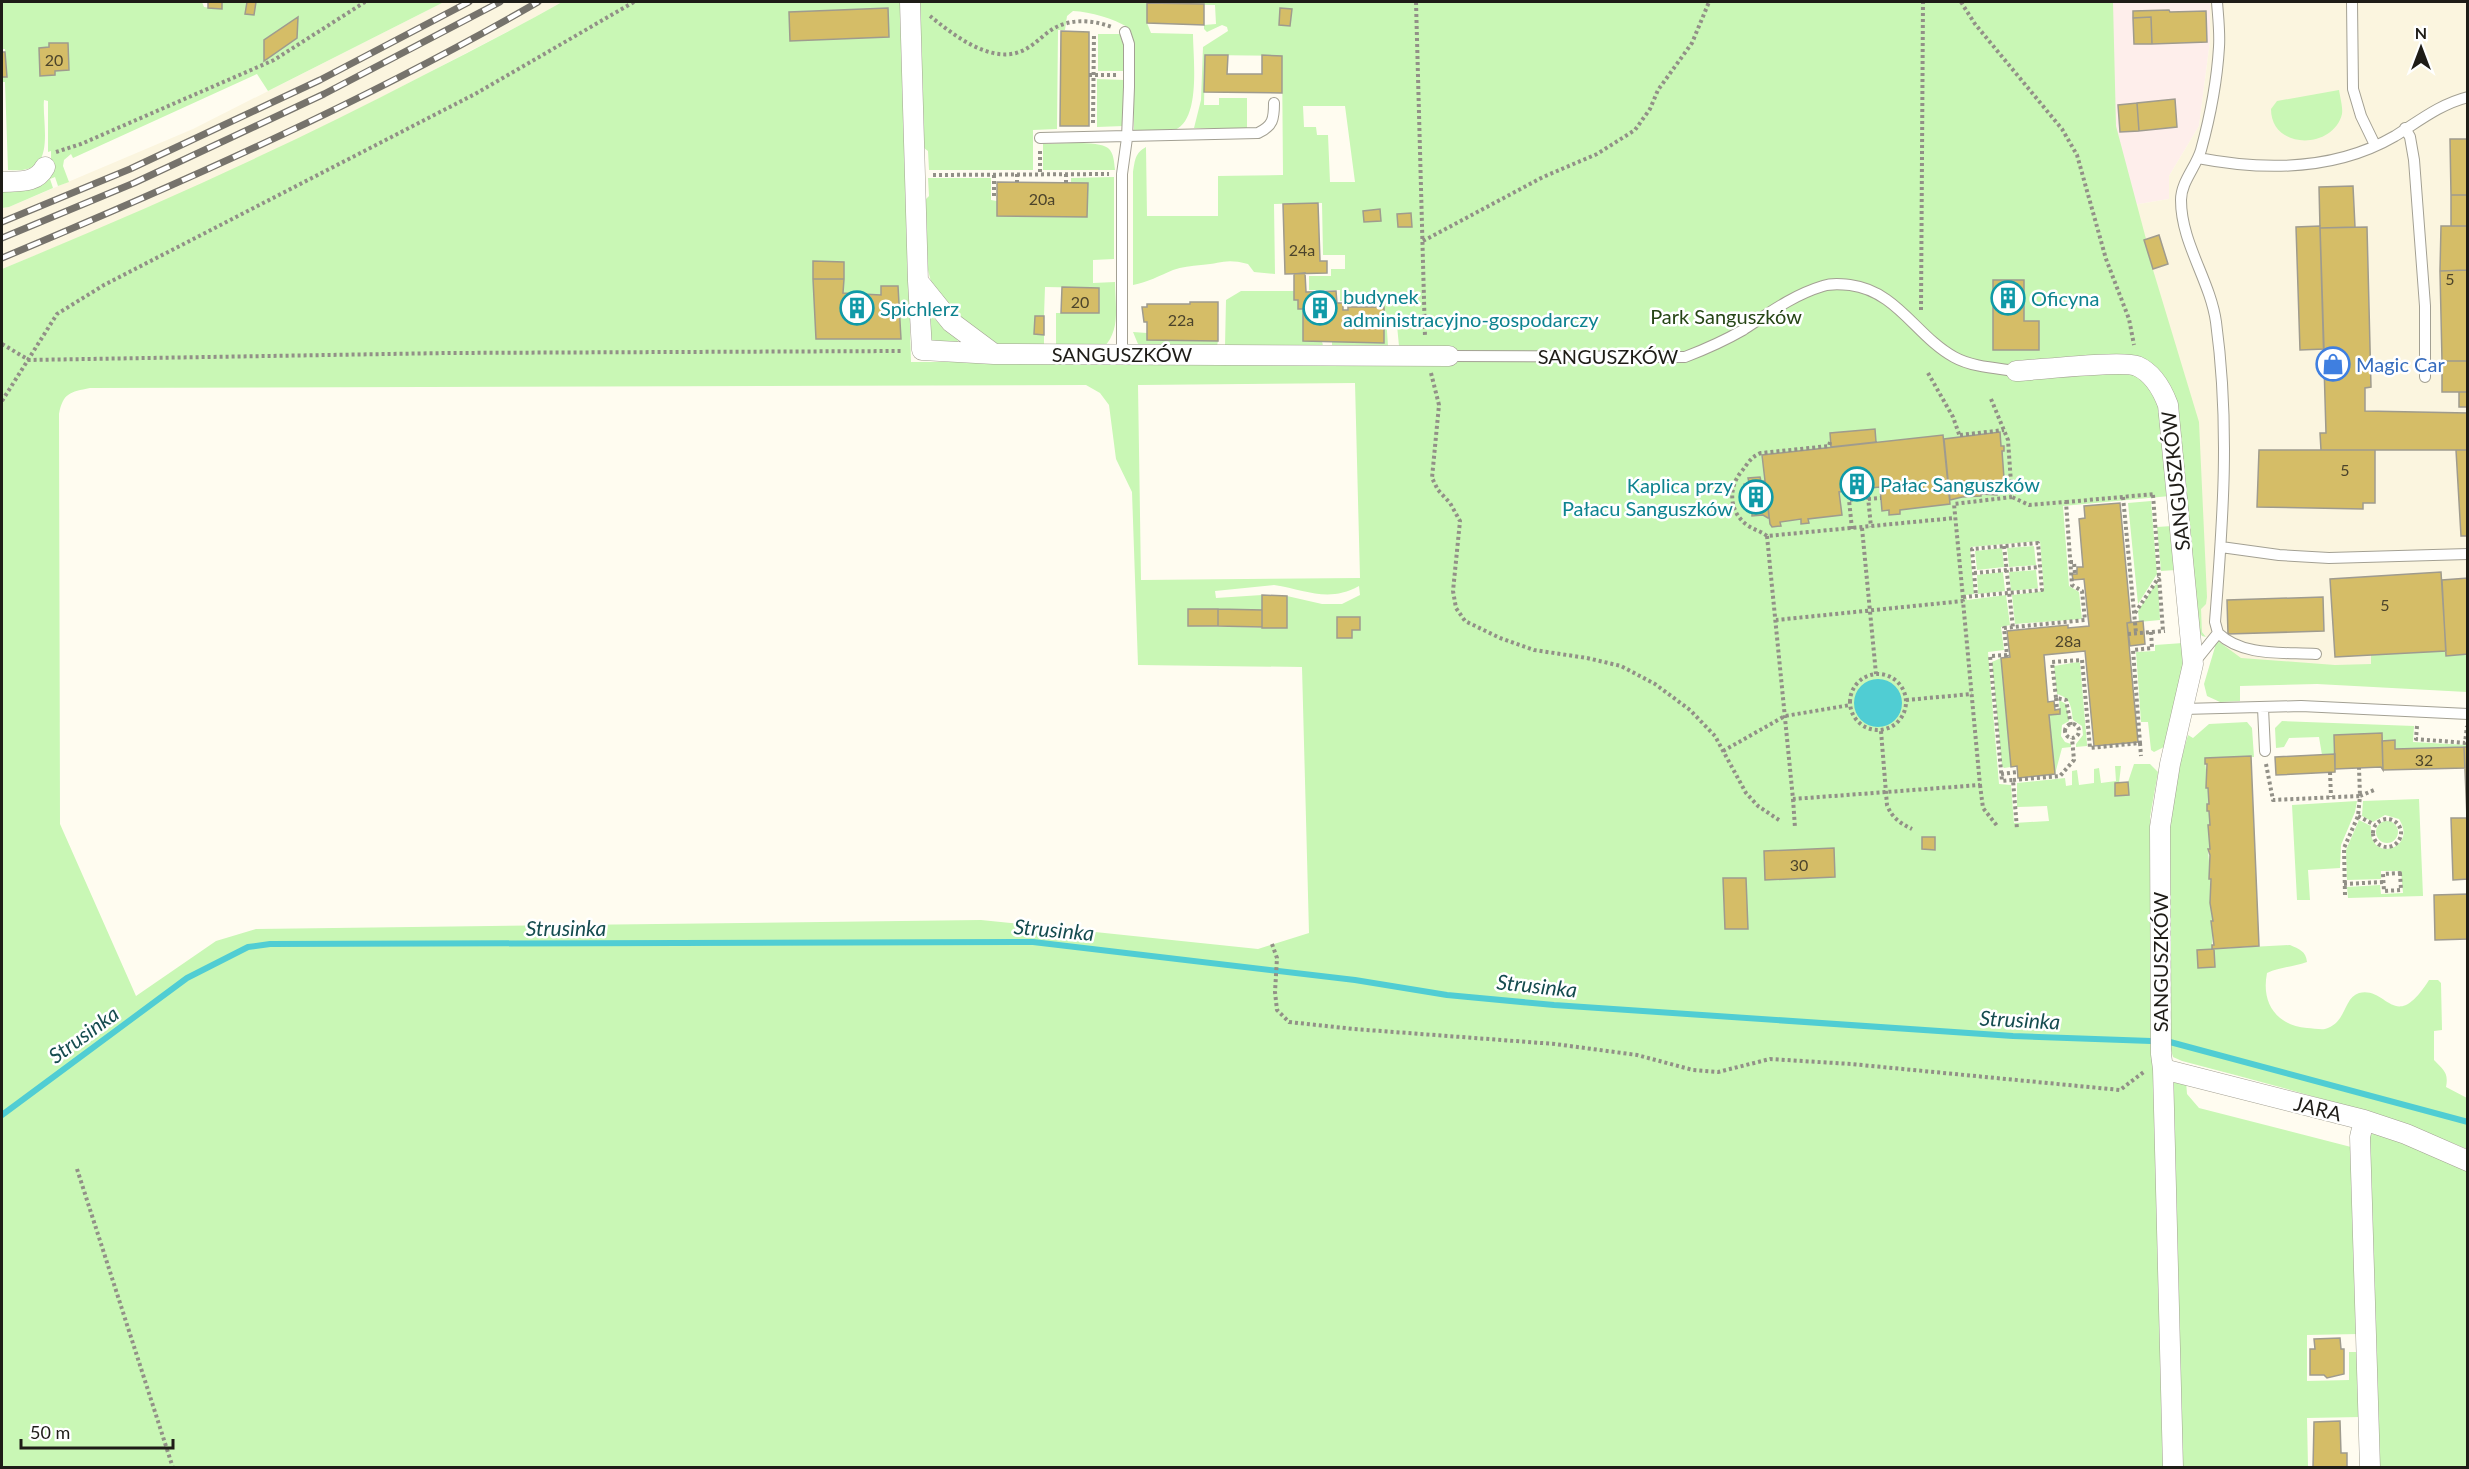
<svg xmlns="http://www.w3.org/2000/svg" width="2469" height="1469" font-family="Lato,sans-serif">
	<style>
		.commercial { fill: #feeeeb }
		.built { fill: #fbf5df }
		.green { fill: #c9f7b5; fill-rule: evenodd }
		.water { fill: #50cdd3 }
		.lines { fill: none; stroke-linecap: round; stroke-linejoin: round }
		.stream { stroke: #50cdd3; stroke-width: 6 }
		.building { fill: #d5bd67; stroke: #9f9b8e; stroke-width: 1.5 }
		.service-casing { stroke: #a3a093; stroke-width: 12 }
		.minor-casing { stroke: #a3a093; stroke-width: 21 }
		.path { stroke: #929087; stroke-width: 4; stroke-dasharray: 3 3; stroke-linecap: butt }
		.service { stroke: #fff; stroke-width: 10 }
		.minor { stroke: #fff; stroke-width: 20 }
		.rail-casing { stroke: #76736c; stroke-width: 7 }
		.rail { stroke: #fff; stroke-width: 4.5; stroke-dasharray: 14; stroke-linecap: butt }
		.labels { text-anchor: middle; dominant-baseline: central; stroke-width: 5; stroke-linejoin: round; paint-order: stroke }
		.number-label { font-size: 16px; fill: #4c442b }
		.culture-label { font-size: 20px; fill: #0d838f; stroke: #fff; text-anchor: start }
		.park-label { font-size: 20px; fill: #264515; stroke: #fff }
		.street-label { font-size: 20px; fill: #1e1c17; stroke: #fff }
		.shop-label { font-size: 20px; fill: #366cbe; stroke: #fff; text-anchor: start }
		.water-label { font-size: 21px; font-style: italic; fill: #154c4f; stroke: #fff }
	</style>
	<rect width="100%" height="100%" fill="#fffcf0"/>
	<path class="commercial" d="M2102 2H2210V41L2199 126 2169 176V199L2127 206 2107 135Z"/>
	<path class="built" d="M444 2H562L526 22 324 127 137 214 2 269V208L9 207 193 129Z
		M2210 2H2467V675L2228 661 2202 632 2194 492 2127 206 2169 199V176L2199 126 2210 41Z"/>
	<path class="green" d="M2 2H202L204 7 221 9 222 2H444L268 91 257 74 73 158 71 154 64 160 63 166 69 182 58 186 55 177 50 179 53 188 9 207 2 208V189L51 161V151L48 152V101L44 100C42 120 54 164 27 169 21 171 14 170 8 170L5 82H2V77H7L5 49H2Z
		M562 2H901L911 362 1356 361 1399 346 1396 315 1386 316 1388 346H1332V341L1384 343V307L1383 304H1346L1345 301H1340V290H1309V276H1331V269H1345V255H1323L1322 203 1274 204 1275 274 1254 272 1248 264C1224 258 1222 264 1201 265 1191 266 1182 267 1173 270 1159 276 1148 282 1133 285V172C1135 160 1135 153 1146 147L1147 216H1218V176L1283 175 1282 56 1205 55 1204 105H1219V98H1247V129L1194 128 1201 100 1203 47 1228 31 1227 27 1222 25 1207 32 1204 29V25L1216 24 1215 5 1147 4V23L1151 33 1193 34C1193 58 1202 125 1171 131 1160 133 1145 131 1134 131V43L1129 28C1113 18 1091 12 1073 11L1067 16 1065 30H1058L1057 129 1033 130V170H929L928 151 924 148 920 2H2113L2116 126 2146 239 2144 240 2199 422 2207 597 2206 604 2201 609 2202 632 2206 637 2202 636 2197 629 2170 496 2063 506 2069 586 2079 592 2082 619 2015 624 2012 595 2044 591 2040 541 1970 547 1974 594 1966 595 1967 600 2006 595 2010 625 2001 627 2004 650 1988 652 1999 784 2011 785 2014 823 2049 821 2047 806 2017 807V783L2065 778 2066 786 2072 785V771L2077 770 2079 785 2094 783V769L2099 768 2101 783 2116 781 2115 766H2121L2119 783H2115V795H2128V782L2134 764H2150L2158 772 2150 817 2152 1036 2156 1066 2165 1467 2 1468V269C145 210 284 148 422 76 469 52 516 28 562 2ZM1303 106H1345L1355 182H1330L1328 135H1317L1316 127H1304ZM814 261 844 262 843 293 881 295V286H898L901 339H817ZM1355 383 1360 578 1141 580 1138 385ZM1086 385 1100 393 1109 405 1116 459 1132 492 1138 665 1302 667 1309 933 1258 949 981 920 256 929 216 941 136 996 60 824 59 414C63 393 70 392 90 388ZM1274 585C1307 590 1328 603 1359 586L1360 595 1342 604H1322L1287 596 1286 628 1189 626V609L1262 610V595L1216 598 1215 591Z
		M1098 34H1123L1124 71H1098Z
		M1097 79 1125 80 1124 126 1097 127Z
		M2339 90C2340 97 2343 107 2342 114 2333 150 2271 150 2271 109L2277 101Z
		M1043 144C1056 144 1098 140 1108 148 1114 153 1114 162 1115 170H1043Z
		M1114 177V259L1093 260V283L1115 282C1115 305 1121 330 1104 347H1056V313H1098V288L1045 287 1044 316 1035 317 1034 334 1044 335V347C1030 346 1015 348 1002 345 981 341 935 299 930 278 923 253 926 225 925 200L929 196 928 178H991V200L1087 217 1088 183H1071V178Z
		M1241 291H1294V300H1298V309H1303V341H1322L1323 346H1225L1226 300Z
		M932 317 957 338 958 342 930 341 929 319Z
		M1133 332 1147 333V340L1218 341 1217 346 1142 347 1138 344Z
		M2151 501 2157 574 2138 604 2128 503Z
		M2172 526 2176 570 2161 571 2157 527Z
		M2034 546 2036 565 2009 567 2007 548Z
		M2002 548 2004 567 1977 570 1975 551Z
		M2036 570 2038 588 2011 591 2009 572Z
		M2003 572 2005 591 1978 594 1977 575Z
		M2158 584 2160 620 2139 622 2138 611 2155 585Z
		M2218 641 2241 658 2335 665 2371 664V655L2446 651 2447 656 2467 654V692L2317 684 2240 686V701L2220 702 2207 696 2204 684 2215 647 2213 645Z
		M2183 643V674L2164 747 2154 752 2151 750 2148 722H2141L2136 652 2155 651V645Z
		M2001 658 2011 767 2004 768 2002 766 1992 662Z
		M2078 662 2080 663 2087 744V746L2076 747V744L2083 735 2082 726 2073 720C2071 706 2071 698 2057 694L2054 666Z
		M2059 700 2066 704 2069 721 2062 725 2061 736 2065 742 2071 744V747L2062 748 2055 774 2049 715 2060 713Z
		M2282 721 2414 726 2413 742 2467 745V747L2395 749V741L2334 735 2335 754 2322 755 2319 737 2289 738 2284 747 2276 748 2275 728Z
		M2247 722 2252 728 2254 757 2205 758C2206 773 2208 788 2209 804L2207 805V810L2209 811 2210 825 2208 826 2210 849H2208C2210 874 2212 896 2213 921L2211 922V927H2213L2212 949 2197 950 2198 968 2215 967 2214 949 2290 945C2299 949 2306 951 2307 962 2293 967 2280 967 2267 973 2261 1003 2276 1025 2307 1028 2313 1028 2320 1030 2325 1029 2347 1023 2343 998 2359 993 2388 986 2394 1035 2429 980H2438L2441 983 2442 1030 2434 1031V1060C2443 1070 2449 1072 2446 1087L2467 1098V1149C2375 1110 2279 1087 2182 1061L2173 1057 2170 1046 2169 822 2174 785 2188 735 2193 738 2209 724Z
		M2419 799 2423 896 2348 898 2347 887 2380 885 2381 894 2403 893 2401 871H2381V879L2347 880 2346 850 2359 820 2371 826C2367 864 2419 850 2399 819L2385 815 2373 822 2362 816 2363 801Z
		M2357 801 2355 812 2341 845 2340 868 2308 870 2310 900H2297L2292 805Z
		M2376 832a11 11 0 1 1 22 0a11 11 0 1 1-22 0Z
		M2173 1081H2186L2187 1094 2199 1108 2351 1147 2359 1334 2307 1335V1381L2349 1380V1352H2359L2361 1417 2307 1418 2308 1467H2180L2170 1090Z
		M2373 1133C2403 1137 2440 1158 2467 1171V1467H2377L2369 1137Z"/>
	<path class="water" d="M1854 703a24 24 0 1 1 48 0a24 24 0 1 1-48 0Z"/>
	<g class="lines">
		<path class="stream" d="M2170 1042 2468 1122
			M2 1115 187 978 248 947 270 944 1033 942 1355 980 1447 995 1554 1005 2013 1036 2151 1041"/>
	</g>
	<path class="building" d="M208 2H222V9L208 8Z
		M247 2H256L254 15 245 14Z
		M1147 3 1204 4V25L1147 23Z
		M888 8 889 37 790 41 789 12Z
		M1280 8 1292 9 1290 26 1279 25Z
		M2169 10 2170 12 2206 11 2207 42 2152 44 2151 17 2133 18V11Z
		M298 17 297 38 264 61V40Z
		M2151 17 2152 44H2134L2133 18Z
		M1061 31 1089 32V126H1060Z
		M49 43H68L69 70 55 71V75L40 76 39 48 49 47Z
		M2 52H5L7 77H2Z
		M1205 55H1228L1227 74H1262V55L1282 56V93L1204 92Z
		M2175 99 2177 127 2139 131 2137 103Z
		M2137 103 2139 131 2120 132 2118 105Z
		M2450 139H2468V195H2451Z
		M997 182 1088 183 1087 217 997 216Z
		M2353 186 2355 227 2320 228 2319 187Z
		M2451 195H2468V226H2451Z
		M1318 203 1320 261H1327V273L1285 274 1283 204Z
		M1380 209 1381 221 1364 222 1363 211Z
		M1411 213 1412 227H1398L1397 214Z
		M2320 226 2324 349 2300 350 2296 227Z
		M2441 226H2468V270L2440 271Z
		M2367 227 2371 387 2365 388V411L2468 413V450H2321L2320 433H2326L2320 228Z
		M2159 235 2168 264 2153 269 2144 240Z
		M813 261 844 262V279H813Z
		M2468 270V361H2442L2440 271Z
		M1305 273 1306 292 1336 291 1337 303H1343V310H1348V307H1384V343L1303 341V309H1298V300H1294V274Z
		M813 279H844L843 293 881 295V286H898L901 339H816Z
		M1993 280H2024V321H2039V350H1993Z
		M1062 287 1099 288V313H1061Z
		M1190 302H1218V341L1147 340V322H1144L1142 307H1147V304H1190Z
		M1035 316H1044V335L1034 334Z
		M2442 361H2468V392H2442Z
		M2459 392H2468V407H2459Z
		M1875 429 1876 442 1831 447 1830 433Z
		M2000 432 2001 446H2004V451H2002L2004 478H2006L2007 482H2005L2006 492H1997V495L1981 494V496L1962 497 1950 500 1944 439Z
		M1943 435 1950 504 1900 510V514L1889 515V510L1882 511 1880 487 1870 488 1839 492 1842 515 1808 519 1809 523 1801 524V519L1780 522 1781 526 1772 527 1770 524 1762 455Z
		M2259 450H2375V503H2363V509L2257 507Z
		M2456 450H2468V536H2461Z
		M1760 477 1761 481H1765L1769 517 1768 518 1763 515 1752 516V510L1747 511 1744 484 1749 483 1748 478Z
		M2120 503 2131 622 2127 623 2138 742 2094 746 2085 651 2044 655 2048 702 2054 701 2055 710 2060 709V714L2049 715 2055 774 2018 778 2017 766 2011 767 2001 658 2010 657 2007 631 2068 625V628L2089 626 2084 579 2073 580 2072 574H2077V567H2083L2079 519 2085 518 2084 506Z
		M2441 572 2446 651 2335 657 2330 579Z
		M2468 578V654L2446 656 2442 580Z
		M1262 595 1287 596V628H1262Z
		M2323 597 2324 631 2228 634 2227 600Z
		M1188 609H1218V626H1188Z
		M1218 609 1262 610V627L1218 626Z
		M1337 617H1360V630H1352V638H1337Z
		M2143 621 2145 644 2130 646 2127 623Z
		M2382 733 2383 770 2381 767 2335 769 2334 735Z
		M2395 740V749L2464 747 2465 768 2383 770 2382 741Z
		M2464 747H2468V879L2453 880 2451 818H2467Z
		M2335 754V772L2276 775 2275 757Z
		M2251 756 2259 946 2212 949V945H2214L2211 921H2213L2210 903 2211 879H2209L2210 855 2208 849H2210L2208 825H2210L2209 811H2207V804H2209L2208 788H2206L2207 764H2205V758Z
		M2128 782 2129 795 2115 796V783Z
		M1922 837H1935V850L1922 849Z
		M1834 848 1835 877 1765 880 1764 851Z
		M1723 878H1746L1748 929H1725Z
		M2468 894V939L2435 940 2434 895Z
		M2214 949 2215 967 2198 968 2197 950Z
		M2340 1338 2341 1349H2344V1374L2327 1378 2324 1375H2310V1349H2315L2314 1339Z
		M2340 1421 2341 1453H2347V1467L2313 1468 2314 1422Z"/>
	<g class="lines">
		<g class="service-casing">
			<path id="service" d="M2217 2C2218 16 2220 32 2219 47 2217 81 2210 117 2201 150 2196 167 2181 182 2181 200 2181 243 2210 280 2216 322 2230 425 2223 519 2215 622L2218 633
				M2352 2 2353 89 2361 116 2375 145
				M2405 128 2410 137 2414 160 2425 306V377
				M1040 138 1258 133C1273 126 1274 119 1274 103
				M2198 158C2265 171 2335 171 2395 136 2419 121 2440 104 2468 97
				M1122 354V174L1127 138 1129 87V44L1125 32
				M1449 356 1685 357C1706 349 1724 341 1743 330 1769 313 1793 295 1823 286 1832 283 1841 284 1850 285 1897 291 1916 336 1954 357 1972 367 1995 368 2016 371
				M2221 547 2279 555 2329 558 2468 554
				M2193 664 2218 633C2243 657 2283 652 2316 654
				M2263 708 2265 751
				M2183 709 2301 706 2468 714"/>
		</g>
		<g class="minor-casing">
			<path id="minor" d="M910 2 918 281 951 322 994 354
				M2 182C19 181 36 184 45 167
				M918 281 922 350 994 354 1449 356
				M2016 371C2038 370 2122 360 2137 366 2153 373 2162 389 2168 405L2193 664 2170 764 2160 827 2161 1054 2163 1069 2173 1468
				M2163 1069 2364 1120 2406 1134 2468 1161
				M2364 1120 2360 1137 2370 1468"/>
		</g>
		<path class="path" d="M1416 2 1425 337
			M1961 2 1975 24 2062 129 2077 155 2106 259 2129 319 2134 345
			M930 16C951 33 986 61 1016 53 1028 50 1037 41 1047 33 1066 18 1090 19 1112 27
			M1089 75H1116
			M1093 123 1094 33
			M1040 151V174
			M56 152 81 144 274 60 365 2
			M1017 174V182
			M1066 174V183
			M933 175 1109 174
			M994 175V196H997
			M1423 241 1543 177 1597 154 1635 130 1650 109 1658 90 1692 43 1709 2
			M1921 310 1923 2
			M2 344 29 360 448 353 903 351
			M1431 373 1439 405 1432 478 1438 490 1450 503 1460 521 1453 591 1456 608 1465 621 1500 638 1534 650 1587 658 1621 666 1655 684 1690 710 1715 736 1746 793 1758 806 1779 820
			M1928 373 1953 417 1960 437
			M1991 399 2008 440 2012 497 2029 505 2066 502 2072 585 2082 591 2085 620 2004 628 2007 655 1990 656 2002 781 2013 780 2017 829
			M2 401 57 314 104 285 475 94 634 2
			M1960 435 2004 430
			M1830 442 1829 446 1761 453C1750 457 1748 464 1741 472 1728 488 1729 512 1747 525 1754 530 1761 531 1767 536L1955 518
			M2153 495 2163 631
			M2123 497 2136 633
			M1868 499 1881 498
			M2066 502 2155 494
			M1862 528 1876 674
			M1852 529 1849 500 1868 497 1871 527
			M1767 536 1793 799 1980 785 1963 601 1776 620
			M2004 546 2013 628
			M2070 562H2074L2075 574
			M1974 573 2040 567
			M1963 597 2042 590 2038 543 1972 549 1976 596
			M1963 598 1954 504 2012 497
			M2135 613 2159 577
			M2128 634 2165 631
			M1850 702a28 28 0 1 1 56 0a28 28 0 1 1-56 0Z
			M2056 698 2057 709
			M1906 700 1972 694
			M2065 731a7 7 0 1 1 14 0a7 7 0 1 1-14 0Z
			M2071 725 2066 700 2056 698 2052 662 2082 660 2090 748 2140 743 2133 650 2152 648 2151 632
			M2417 726 2416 739 2465 743 2467 726
			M1881 731 1887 805C1892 818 1900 823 1912 829
			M2140 743 2141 756
			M1723 751 1785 716 1850 705
			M2266 764 2273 800 2360 796 2359 768
			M2330 772 2331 797
			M2001 774 2018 772
			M2013 780 2060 776 2074 760 2072 738
			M1980 785 1983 808 1998 827
			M1793 799 1795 828
			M2358 816 2375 825
			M2373 833a14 14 0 1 1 28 0a14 14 0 1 1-28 0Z
			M2400 873 2401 890 2384 891 2383 874Z
			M2344 884 2383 882
			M2345 895 2344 848 2358 816 2360 796 2374 790
			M1272 944 1277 958 1275 992 1277 1010 1289 1022 1354 1029 1555 1044 1637 1055 1693 1070 1718 1072 1770 1059 1851 1064 2120 1090 2145 1071
			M77 1169 173 1468"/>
		<use href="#service" class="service"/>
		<use href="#minor" class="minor"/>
		<g class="rail-casing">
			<path id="rail" d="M2 222 130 169 320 80 469 2
				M2 238 134 183 324 94 500 2
				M2 258C184 182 366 101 538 2"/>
		</g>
		<use href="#rail" class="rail"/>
	</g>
	<defs>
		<g id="building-ring" transform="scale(1.725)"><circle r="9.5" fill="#fff" stroke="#0f9aa8" stroke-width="1.5"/><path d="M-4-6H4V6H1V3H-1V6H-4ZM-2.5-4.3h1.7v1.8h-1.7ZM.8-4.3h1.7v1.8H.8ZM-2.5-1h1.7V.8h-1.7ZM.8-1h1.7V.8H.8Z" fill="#0f9aa8"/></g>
		<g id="shop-ring" transform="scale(1.725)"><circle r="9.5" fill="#fff" stroke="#3f7fe0" stroke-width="1.5"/><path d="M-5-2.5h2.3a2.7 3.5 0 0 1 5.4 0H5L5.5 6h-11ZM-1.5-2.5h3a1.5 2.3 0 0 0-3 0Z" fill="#3f7fe0"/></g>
	</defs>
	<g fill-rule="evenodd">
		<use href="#building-ring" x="2008" y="298"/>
		<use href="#building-ring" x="857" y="308"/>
		<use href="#building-ring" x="1320" y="308"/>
		<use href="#shop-ring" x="2333" y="364"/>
		<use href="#building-ring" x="1857" y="484"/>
		<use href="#building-ring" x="1756" y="497"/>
	</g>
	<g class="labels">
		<g class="number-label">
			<text x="54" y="59">20</text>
			<text x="1042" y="198">20a</text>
			<text x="1302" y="249">24a</text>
			<text x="2450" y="278">5</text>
			<text x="1080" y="301">20</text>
			<text x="1181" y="319">22a</text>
			<text x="2345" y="469">5</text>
			<text x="2385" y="604">5</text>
			<text x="2068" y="640">28a</text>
			<text x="2424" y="759">32</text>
			<text x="1799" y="864">30</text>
		</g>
		<g class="culture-label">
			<text x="1343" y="296">budynek<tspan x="1343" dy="23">administracyjno-gospodarczy</tspan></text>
			<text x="2031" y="298">Oficyna</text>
			<text x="880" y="308">Spichlerz</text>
			<text x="1880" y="484">Pałac Sanguszków</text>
			<text x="1733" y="485" text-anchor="end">Kaplica przy<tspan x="1733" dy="23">Pałacu Sanguszków</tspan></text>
		</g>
		<g class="park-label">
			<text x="1726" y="316">Park Sanguszków</text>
		</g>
		<g class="street-label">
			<text x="1122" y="354">SANGUSZKÓW</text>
			<text x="1608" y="356">SANGUSZKÓW</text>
			<text transform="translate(2175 481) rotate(-96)">SANGUSZKÓW</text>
			<text transform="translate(2160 962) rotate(-90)">SANGUSZKÓW</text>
			<text transform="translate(2318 1108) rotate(14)">JARA</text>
		</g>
		<g class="shop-label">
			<text x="2356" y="364">Magic Car</text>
		</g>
		<g class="water-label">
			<text x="566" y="927">Strusinka</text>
			<text transform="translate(1054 929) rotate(5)">Strusinka</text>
			<text transform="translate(1537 985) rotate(6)">Strusinka</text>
			<text transform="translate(2020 1019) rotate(3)">Strusinka</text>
			<text transform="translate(83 1034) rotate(-36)">Strusinka</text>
		</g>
	</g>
	<rect width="2469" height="1469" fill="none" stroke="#1e1c17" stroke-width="6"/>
	<g transform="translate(2421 48)" stroke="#ffffff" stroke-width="4.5" paint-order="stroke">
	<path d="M0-4.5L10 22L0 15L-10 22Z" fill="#1e1c17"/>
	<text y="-9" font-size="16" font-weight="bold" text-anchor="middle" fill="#1e1c17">N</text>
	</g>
	<path d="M21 1439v9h152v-9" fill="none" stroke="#1e1c17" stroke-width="3"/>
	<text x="30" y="1439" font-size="18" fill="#1e1c17" stroke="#ffffff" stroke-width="4.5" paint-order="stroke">50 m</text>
</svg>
